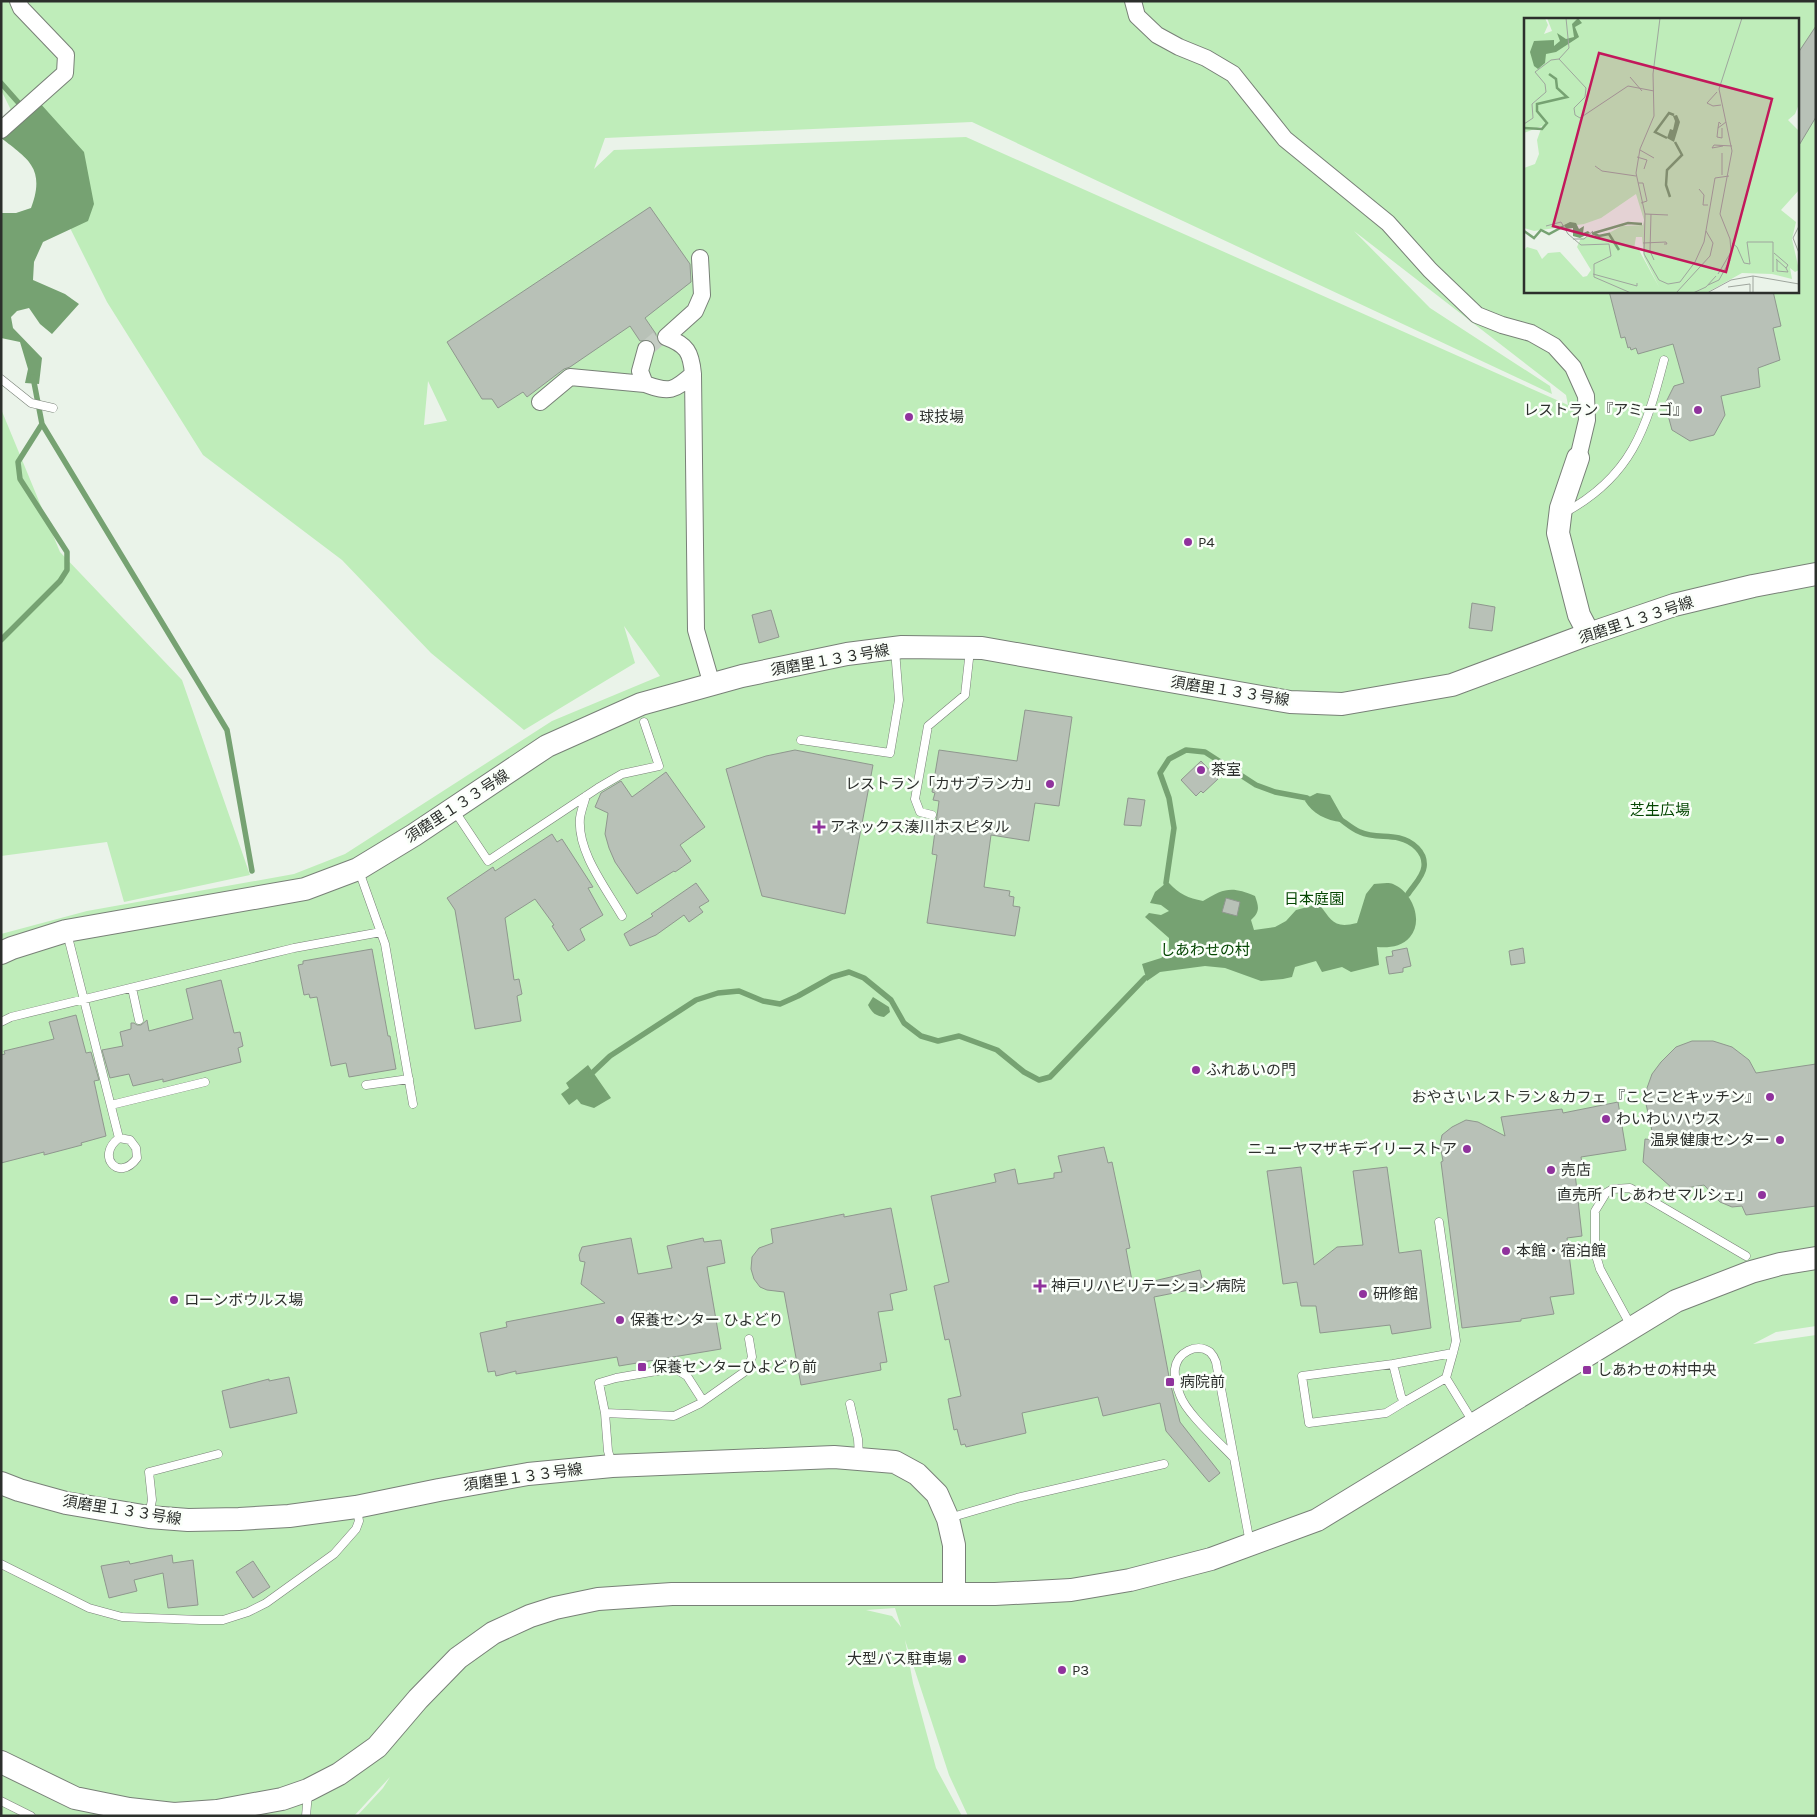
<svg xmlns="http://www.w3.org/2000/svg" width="1817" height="1817" font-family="Karla,'Noto Sans JP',sans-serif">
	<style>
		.green { fill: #bfedba; fill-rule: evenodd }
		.water { fill: #76a272 }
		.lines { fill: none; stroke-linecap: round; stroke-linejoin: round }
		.stream { stroke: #76a272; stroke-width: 5.5 }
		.building { fill: #b8c1b7; stroke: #8f978e }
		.street-tunnel { stroke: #c4ccc3; stroke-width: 16; stroke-dasharray: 16 8; stroke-linecap: butt }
		.lane-casing { stroke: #788077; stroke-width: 9 }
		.street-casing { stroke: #788077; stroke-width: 18 }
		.secondary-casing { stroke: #788077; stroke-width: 24 }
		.lane { stroke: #fff; stroke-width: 8 }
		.street { stroke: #fff; stroke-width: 16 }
		.secondary { stroke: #fff; stroke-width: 22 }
		.poi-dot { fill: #90339d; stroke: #fafff9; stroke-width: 2 }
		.labels { text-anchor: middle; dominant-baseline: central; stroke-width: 5; stroke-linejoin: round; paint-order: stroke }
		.poi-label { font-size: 15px; fill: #2c2f2c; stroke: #fafff9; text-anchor: start }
		.street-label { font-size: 15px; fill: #2c2f2c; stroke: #fafff9 }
		.park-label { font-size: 15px; fill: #054703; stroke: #fafff9 }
		.inset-river { fill: none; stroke: #76a272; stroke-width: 2.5 }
		.inset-road { fill: none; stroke: #9ea59d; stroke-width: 1 }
		.view { fill: #c2185b; fill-opacity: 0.15; stroke: #c2185b; stroke-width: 2.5 }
		.inset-edge { fill: none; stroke: #2c2f2c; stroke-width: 2.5 }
	</style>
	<rect width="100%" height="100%" fill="#eaf3e9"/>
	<path class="green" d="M1 1H1816V1326L1776 1332 1753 1344 1816 1335V1816H968L949 1775 905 1640 913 1683 936 1768 962 1816H357L383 1788 390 1777 354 1816H1V934L87 911 294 874 345 854 552 721 660 676 624 626 635 663 524 730 431 653 342 560 203 455 107 302 1 90ZM1526 19H1798V291H1526ZM972 122 1552 394 1550 386 1430 308 1354 231 1566 395 1568 405 966 137 614 150 594 169 605 138ZM428 381 447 421H446L424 425ZM895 1608 901 1627 892 1616 866 1610Z
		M1 409 60 552 182 680 250 875 124 902 107 842 1 856Z"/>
	<path class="water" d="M39 102 84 152 94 204 88 221 43 242 34 262 33 280 65 294 79 304 52 334 40 324 29 308 17 311 11 317 13 328 42 358 39 384 25 383 28 369 20 342 1 338V213H16L31 208C36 195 40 178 31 165 27 157 9 144 1 138Z
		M1317 793 1330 795 1343 818 1341 822C1327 821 1312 813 1305 801L1307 798Z
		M1166 883H1169C1179 894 1188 898 1203 901 1224 888 1232 886 1255 896 1259 907 1260 912 1251 920L1254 930 1275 927 1286 921 1296 910 1319 904C1332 921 1334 929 1357 923L1366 894 1374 884C1379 884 1388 882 1393 884 1412 892 1424 920 1410 937 1402 947 1388 948 1377 947L1379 965 1351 972 1342 967 1322 972 1316 961 1295 967 1292 977 1283 979 1261 981 1225 968 1205 966 1160 972 1147 981 1142 964 1161 958 1169 951V938L1145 917 1149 913 1161 915 1169 911 1161 905 1150 903 1155 892Z
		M873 997 889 1007 890 1012 884 1017C876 1016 872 1013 868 1005Z
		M588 1065 611 1098 594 1108 581 1104 577 1099 569 1105 561 1094 569 1088 566 1083Z"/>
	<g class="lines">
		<path class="stream" d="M1 83 24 109
			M42 424 227 730 252 871
			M1 640 60 581 67 570V552L20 479 18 462 42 424 33 377
			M1337 817C1345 822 1352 829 1360 832 1373 838 1386 835 1399 838 1412 841 1426 852 1424 867 1423 877 1413 886 1408 894
			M1166 883 1174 828 1169 798 1160 773 1169 759 1186 750 1205 752 1256 785 1275 792 1307 798 1313 802
			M591 1074 610 1056 696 1000 718 993 739 991 763 1001 780 1004 798 996 832 977 849 972 864 978 891 1000 904 1023 921 1036 938 1041 959 1036 997 1050 1024 1072 1039 1080 1050 1077 1145 978"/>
	</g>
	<path class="building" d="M1816 26V117L1798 147V53Z
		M650 207 690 264 691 282 645 318 656 334V339L661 345 656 349 653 342 649 340 640 341 630 326 570 367 564 369 527 397 523 392 498 408 492 399H482L447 342Z
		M1609 291H1773L1781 326 1773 328 1780 360 1758 368 1760 387 1721 396 1725 415 1714 435 1690 441 1672 430 1665 404 1674 386 1684 383 1673 344 1638 354 1636 348 1631 350 1630 347 1628 348 1625 337 1621 338Z
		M1472 603 1495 607 1492 631 1469 628Z
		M771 610 779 637 759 643 752 615Z
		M1025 710 1072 717 1059 806 1035 803 1029 841 991 835 984 887 1010 891 1009 896 1014 897 1013 906 1020 907 1015 936 927 923 937 855 932 854 939 801 933 800 935 793 932 792 939 750 1017 761Z
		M795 750 873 765 845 914 762 896 726 769 766 756Z
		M1201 761 1218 779 1203 793 1201 791 1196 796 1181 780Z
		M666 772 705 827 680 845 691 861 675 872 674 871 637 894 615 862 609 848 605 834 608 813 595 807 601 793 621 781 632 797Z
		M1128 798 1145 800 1141 826 1124 825Z
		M552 834 557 842 562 839 593 887 588 888 603 915 580 929 585 940 568 951 552 926 554 925 535 899 505 918 514 980 519 979 522 994 517 996 521 1021 475 1029 455 910 447 898 493 867 495 871Z
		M696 883 709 901 699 907 703 912 689 922 684 915 656 935 630 946 624 934 653 916 651 914Z
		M1226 898 1240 902 1237 916 1222 912Z
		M1407 948 1411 966 1403 968V972L1389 974 1386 957 1393 956 1392 951Z
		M1523 948 1525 963 1511 965 1509 951Z
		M372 949 388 1036H390L396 1069 349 1077 346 1063 331 1066 317 997 310 998 309 994 304 995 298 965 303 964V961Z
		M221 980 234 1033 240 1032 243 1046 238 1048 241 1062 163 1082V1079L133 1086 129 1074 110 1078 102 1050 123 1046 120 1032 131 1029V1023H134L137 1025H141L147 1020 149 1031 193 1019 186 989Z
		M76 1015 86 1053 91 1052 99 1080 94 1081 106 1136 81 1143 82 1145 44 1155V1152L1 1163V1055L5 1054 4 1051 54 1039 49 1022Z
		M1692 1041H1713L1732 1047 1749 1060 1756 1073 1816 1064V1206L1746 1215 1742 1206 1732 1207 1720 1202 1704 1185 1680 1189 1672 1188 1643 1162 1645 1139 1654 1140 1646 1104 1647 1088 1652 1074 1661 1062 1676 1047Z
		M1618 1102 1626 1150 1581 1157 1582 1163 1574 1164 1582 1236 1567 1238 1574 1294 1550 1297 1554 1314 1521 1319V1321L1462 1328 1441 1162 1443 1161 1440 1145 1442 1135 1452 1127 1466 1120 1478 1122 1505 1136 1501 1117 1562 1109 1563 1113Z
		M1104 1147 1108 1163 1112 1162 1130 1248 1126 1249 1133 1286 1200 1270 1204 1287 1154 1297 1170 1382 1180 1422 1220 1473 1209 1482 1166 1431 1160 1403 1103 1416 1098 1397 1022 1413 1026 1433 966 1447 965 1444 961 1445 957 1429 954 1430 948 1399 961 1396 949 1339 945 1340 934 1286 949 1282 931 1196 996 1182 994 1174 1015 1169 1018 1184 1054 1178V1173L1062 1172 1058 1156Z
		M1301 1167 1314 1265 1337 1247 1363 1245 1353 1171 1387 1167 1399 1253 1421 1250 1431 1328 1392 1334 1390 1325 1320 1333 1316 1306H1301L1297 1282 1283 1284 1267 1171Z
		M891 1208 907 1290 890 1294 893 1310 878 1312 887 1362 880 1363 881 1370 801 1385 784 1292 767 1290 760 1287 754 1279 751 1269 752 1257 759 1248 773 1243 771 1229 844 1214V1217Z
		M631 1238 638 1274 672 1268 667 1246 703 1238 704 1242 721 1240 725 1263 707 1267 721 1349 619 1366 617 1357 516 1374V1371L496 1376 495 1371 488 1372 480 1333 507 1327 506 1322 605 1303 581 1284 585 1262 580 1261 579 1255 582 1247Z
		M289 1377 297 1413 230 1428 222 1391 269 1379V1381Z
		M172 1555 173 1563 193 1560 198 1605 168 1608 163 1573 134 1580 137 1591 109 1598 101 1566 129 1561 130 1564Z
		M253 1561 270 1587 253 1598 236 1572Z"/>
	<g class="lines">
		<path class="street-tunnel" d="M646 349 659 338"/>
		<g class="lane-casing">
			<path id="lane" d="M1 379 31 403 53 408
				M1564 513C1631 477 1646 430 1664 360
				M801 740 890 753 899 700 895 650
				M586 796C584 803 581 811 580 818 577 852 606 888 622 916
				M454 810 488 861 598 788 622 774 659 766 644 722
				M932 815 920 812 915 799 928 726 965 695 970 650
				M359 871 385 944 413 1104
				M67 933 119 1138 130 1140 136 1148 137 1158C119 1183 95 1156 119 1138
				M132 988 139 1020
				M1 1022 11 1017 294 948 381 932
				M366 1085 409 1079
				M111 1105 205 1082
				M1439 1222 1456 1341 1453 1353
				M1631 1326 1600 1269 1595 1252V1211L1606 1193 1613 1189 1630 1188 1746 1256
				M1393 1364 1302 1376 1309 1423 1386 1413 1404 1402
				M1446 1378 1453 1353 1393 1364 1401 1396 1404 1402 1446 1378 1473 1422
				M850 1404 858 1439 859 1456
				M605 1413 599 1383 616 1378 674 1368 687 1376 703 1401
				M1233 1457C1219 1442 1186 1413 1180 1395 1177 1388 1174 1376 1175 1369 1177 1353 1196 1342 1210 1352 1212 1354 1215 1359 1216 1362L1250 1543
				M612 1464 608 1451 605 1413 674 1416 699 1404 747 1370 752 1357 749 1339
				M149 1515 152 1500 149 1472 218 1454
				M949 1518 1017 1498 1164 1464
				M1 1564 89 1608 122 1617 200 1620H223L248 1612 266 1603 334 1554 356 1529 359 1521 357 1509
				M1 1801 31 1816
				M306 1816 308 1793"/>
		</g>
		<g class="street-casing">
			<path id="street" d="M1133 1 1137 16 1157 35 1179 47 1206 58 1233 74 1285 139 1388 223 1430 270 1477 315 1502 325 1531 333 1554 346 1573 367 1586 396 1587 420 1578 458
				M1 130 65 73 66 55 21 8 18 1
				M700 258 702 295 695 311 666 337C687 345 691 352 693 374L696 630 712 685
				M646 349 640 371 645 384C670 393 674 391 693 374
				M540 402 570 377 645 384"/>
		</g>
		<g class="secondary-casing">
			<path id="secondary" d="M1578 458 1561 508 1558 533 1579 615 1589 634
				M1 953 12 948 66 931 305 889 358 869 414 835 547 746 641 704 742 676 847 654 902 647 982 648 1290 702 1342 704 1452 685 1586 635 1674 605 1753 586 1816 574
				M1 1483 19 1490 66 1503 149 1517 188 1520 239 1519 289 1516 356 1507 439 1490 528 1474 612 1466 834 1457 895 1462 917 1474 937 1494 948 1519 954 1545V1593
				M1 1762 75 1798 129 1809 174 1814 217 1811 282 1799 308 1790 339 1774 377 1747 418 1699 458 1658 493 1633 530 1616 555 1608 598 1599 672 1594H995L1071 1590 1130 1580 1211 1559 1317 1520 1676 1301 1751 1272 1780 1264 1816 1258"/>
		</g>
		<use href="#lane" class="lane"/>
		<use href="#street" class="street"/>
		<use href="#secondary" class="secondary"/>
	</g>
	<g class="poi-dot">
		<circle cx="1698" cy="410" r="5"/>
		<circle cx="909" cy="417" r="5"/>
		<circle cx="1188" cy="542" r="5"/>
		<circle cx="1201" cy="770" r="5"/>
		<circle cx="1050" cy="784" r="5"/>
		<path d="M816.5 819.5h5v5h5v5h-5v5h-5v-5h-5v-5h5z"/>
		<circle cx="1196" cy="1070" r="5"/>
		<circle cx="1770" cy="1097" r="5"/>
		<circle cx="1606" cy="1119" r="5"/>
		<circle cx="1780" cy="1140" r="5"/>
		<circle cx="1467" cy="1149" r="5"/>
		<circle cx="1551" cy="1170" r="5"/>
		<circle cx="1762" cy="1195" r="5"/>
		<circle cx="1506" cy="1251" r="5"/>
		<path d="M1037.5 1278.5h5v5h5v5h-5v5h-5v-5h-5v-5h5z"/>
		<circle cx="1363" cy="1294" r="5"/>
		<circle cx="174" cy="1300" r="5"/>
		<circle cx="620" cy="1320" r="5"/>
		<rect x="637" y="1362" width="10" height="10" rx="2.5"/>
		<rect x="1582" y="1365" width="10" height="10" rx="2.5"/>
		<rect x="1165" y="1377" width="10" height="10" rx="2.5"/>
		<circle cx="962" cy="1659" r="5"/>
		<circle cx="1062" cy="1670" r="5"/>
	</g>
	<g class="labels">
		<g class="poi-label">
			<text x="1688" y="410" text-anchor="end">レストラン『アミーゴ』</text>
			<text x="919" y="417">球技場</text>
			<text x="1198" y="542">P4</text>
			<text x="1211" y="770">茶室</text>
			<text x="1040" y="784" text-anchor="end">レストラン「カサブランカ」</text>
			<text x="830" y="827">アネックス湊川ホスピタル</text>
			<text x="1206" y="1070">ふれあいの門</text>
			<text x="1760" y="1097" text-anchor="end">おやさいレストラン＆カフェ 『ことことキッチン』</text>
			<text x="1616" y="1119">わいわいハウス</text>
			<text x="1770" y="1140" text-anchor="end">温泉健康センター</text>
			<text x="1457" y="1149" text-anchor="end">ニューヤマザキデイリーストア</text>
			<text x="1561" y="1170">売店</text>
			<text x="1752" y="1195" text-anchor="end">直売所「しあわせマルシェ」</text>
			<text x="1516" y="1251">本館・宿泊館</text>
			<text x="1051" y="1286">神戸リハビリテーション病院</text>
			<text x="1373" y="1294">研修館</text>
			<text x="184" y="1300">ローンボウルス場</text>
			<text x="630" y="1320">保養センター ひよどり</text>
			<text x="652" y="1367">保養センターひよどり前</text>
			<text x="1597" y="1370">しあわせの村中央</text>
			<text x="1180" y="1382">病院前</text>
			<text x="952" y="1659" text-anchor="end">大型バス駐車場</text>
			<text x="1072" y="1670">P3</text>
		</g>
		<g class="street-label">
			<text transform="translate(1636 620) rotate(-18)">須磨里１３３号線</text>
			<text transform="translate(830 660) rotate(-10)">須磨里１３３号線</text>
			<text transform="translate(1230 691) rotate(9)">須磨里１３３号線</text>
			<text transform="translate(457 806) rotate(-33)">須磨里１３３号線</text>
			<text transform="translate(523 1477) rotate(-8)">須磨里１３３号線</text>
			<text transform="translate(122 1510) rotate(9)">須磨里１３３号線</text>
		</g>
		<g class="park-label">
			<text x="1660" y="810">芝生広場</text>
			<text x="1314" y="899">日本庭園</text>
			<text x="1205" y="950">しあわせの村</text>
		</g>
	</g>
	<g transform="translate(1524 18)">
		<rect width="275" height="275" fill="#eaf3e9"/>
		<path d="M0 0H21L24 7 20 16 28 13 23 0H275V86L271 96 264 102 275 113V172L257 192 272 204 268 221 275 252 271 254 266 250 268 261 248 256 218 255 182 275H0V232L3 229 13 232 18 241 24 235 36 234 59 259 63 258 67 252 53 229 57 220 83 216 98 208 119 207 120 202 112 176 77 200 60 206 10 213 0 210V150L11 146 15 136 13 122 18 108 0 115ZM112 219H118L120 239 135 269 115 232 110 231Z" fill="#bfedba" fill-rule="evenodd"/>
		<path d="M54 0 58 5 51 9 55 19 32 34 22 36 21 45 14 51 10 48 6 34 10 23 30 22V28L36 23 33 15 42 21 50 19 48 6ZM153 97 156 104 150 124 143 120 146 111 149 112 151 103 149 98ZM46 204 52 205 55 211 60 208 59 215 64 213 66 215 56 220 49 218V210L42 211 40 207Z" fill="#76a272"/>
		<path class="inset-river" d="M0 110 18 111 23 105 13 93V86L43 79 33 70 32 61 25 56M143 120 131 114 145 95 150 97M146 179 142 167 143 152 158 137 151 124M0 213 10 220 17 212 25 216 40 208M68 215 75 218 85 216 95 232M70 215 104 205 118 206"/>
		<path class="inset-road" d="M136 0 129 56 130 98 116 131 112 155 121 196 120 236 135 262 144 266 156 264 171 244 180 224 191 160 205 158M35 41 62 70 61 79 50 90 51 97 56 100 104 68 130 73M106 59 118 73M193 74 183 85 189 88 197 87M0 106 9 100 8 86 22 74 21 66 11 54 27 42 35 41 45 30 42 0M197 106 195 104 194 110 202 104M194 110 193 119 198 120V110M199 128 188 130 190 127 208 128M116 132 130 140M113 139 123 142 120 151M71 148 78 153 112 158M198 157V135M114 165H119L123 183 117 185M175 171 180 177 179 187H184M121 196 144 197M127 196 126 233 130 242M22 208 37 204 44 216 57 227 85 226 87 238 70 246V259L107 275M275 208 269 220 275 235M49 221H60L69 213M119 225 142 224 143 226H140M208 225 213 229 220 245 226 246 223 224H249V254M250 235 264 247 262 250 252 241M253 242V253L264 254 262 250M69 256 113 268V265M194 256 207 234 206 221 196 196 208 133 195 71 218 0M184 267 195 262 206 242M204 269 226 266V275M152 275 186 238 189 225 182 213M169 275 182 269 192 258M183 275 207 262 229 258 275 266M229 275V258"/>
		<path class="view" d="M75 35 248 81 202 254 29 208Z"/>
		<rect width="275" height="275" class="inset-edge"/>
	</g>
	<rect width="1817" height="1817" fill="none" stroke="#2c2f2c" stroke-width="5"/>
</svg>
